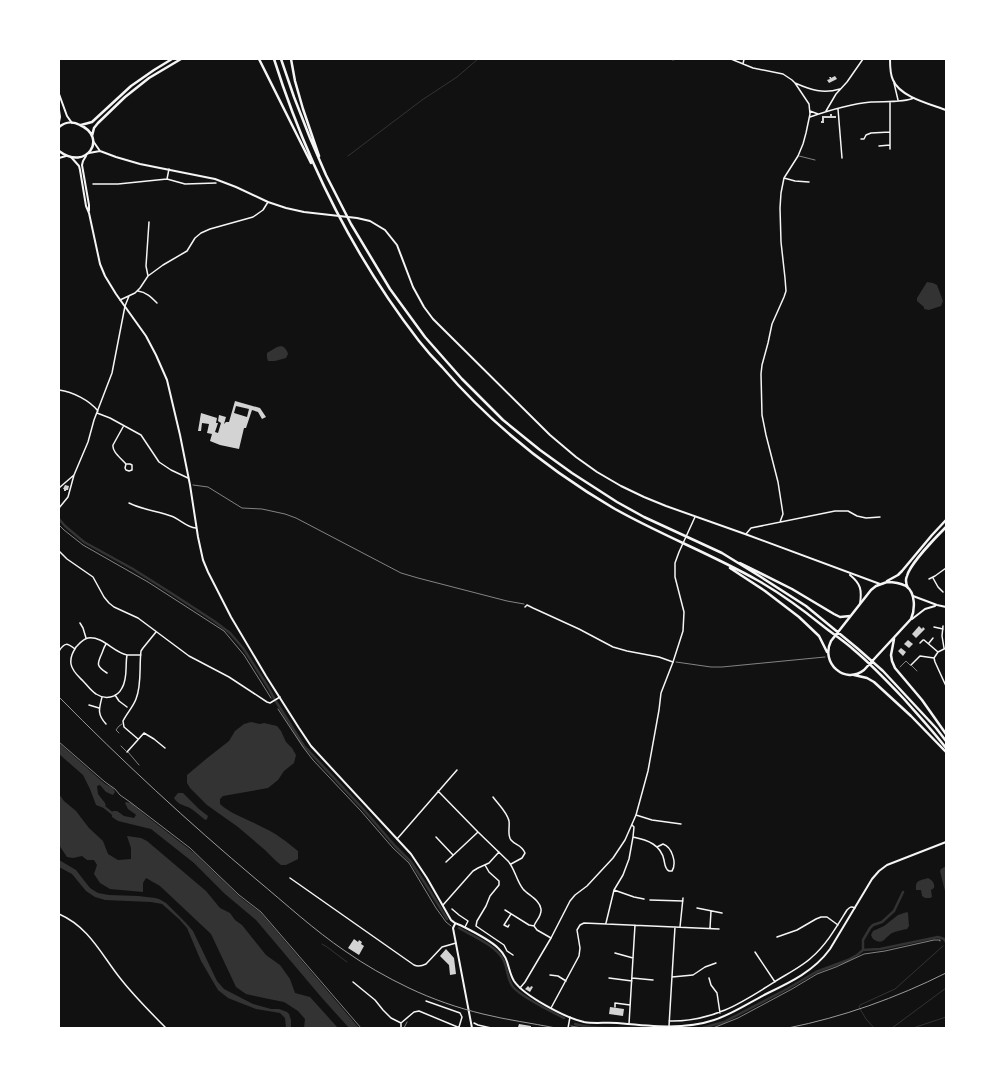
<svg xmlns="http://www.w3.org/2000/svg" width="1005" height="1087" font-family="Signika,sans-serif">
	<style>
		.water { fill: #333 }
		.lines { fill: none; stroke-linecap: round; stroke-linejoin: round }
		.stream { stroke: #333; stroke-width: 1 }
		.canal { stroke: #333; stroke-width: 2.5 }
		.building { fill: #d3d3d3; fill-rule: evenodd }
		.path { stroke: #f5f5f5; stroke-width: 0.5 }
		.service { stroke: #f5f5f5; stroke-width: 0.5 }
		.minor { stroke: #f5f5f5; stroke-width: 1.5 }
		.tertiary { stroke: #f5f5f5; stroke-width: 1.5 }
		.secondary { stroke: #f5f5f5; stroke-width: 2 }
		.primary { stroke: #f5f5f5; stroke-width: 2 }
		.trunk { stroke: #f5f5f5; stroke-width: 2.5 }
		.rail { stroke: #9a9a9a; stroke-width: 1 }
	</style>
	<rect width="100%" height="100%" fill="#111"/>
	<path class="water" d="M927 282 933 283 937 285 943 301 941 306 929 310 924 309V307L917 301V298Z
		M281 346C285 347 287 350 288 354L286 358 275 361H268L267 358V353L277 347Z
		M251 722 260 724 264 723 277 726 281 731 286 742 292 748 296 755 294 763 284 771 278 780 268 788 223 796 220 799V804C232 815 250 820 264 828 277 834 287 842 298 851V859L286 865H281L276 861 265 850 238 827 207 805 190 788 187 783V775L206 759 229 741 235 731 244 724Z
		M59 743 105 784 113 788 115 792 113 795 106 792 100 785 97 786 98 794 105 803V804L106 805 104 808 96 805 90 789 83 775 59 754Z
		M178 793H183L199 809 208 816 207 819 206 820 204 819C199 815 195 811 190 808 184 805 178 805 174 798Z
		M59 794 64 801 76 811 89 828 103 841 108 854 118 860 131 859V848L127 836 141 838 147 841 206 891 220 908 230 913 235 920 242 925 266 955 280 965 290 979 295 993 310 997 338 1028H304L305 1019 298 1011 284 1002 264 998 246 994 236 987 211 934 160 886 146 878 143 883V892L110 889 100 883 94 874 97 865 94 860H87L82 856 73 858 67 857 59 845Z
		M126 802 131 803 145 815 194 853 241 898 261 913 359 1028H349L322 998 256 920 225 894 194 863 151 829 118 821 112 817V815L111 813 113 811H117L124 816 134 818 136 815 135 814 128 809 125 803Z
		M59 860 76 870 90 888 98 893 109 895 138 896 155 898 159 899 166 903 186 923 193 931 217 981 224 989 253 1004 271 1009H279L287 1012 289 1014 291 1020V1028H286L285 1018 280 1013 256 1009 238 1002 228 998 218 990 201 961 187 928 179 919 162 904 151 902 105 900 95 897 86 891 72 874 59 867Z
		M946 866V895L940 871 941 869Z
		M928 878C932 880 935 883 934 888L931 890 932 897 930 898H925L922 896 921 890H916C915 880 919 881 928 878Z
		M907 912 908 913 909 926 907 929C902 930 896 931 892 933 884 938 883 946 873 939L871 935 873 931 884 926 898 915Z"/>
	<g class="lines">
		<path class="stream" d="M348 156 422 100 457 77 478 59
			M322 944 327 947 347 962
			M946 1018V1027
			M874 1028 866 1019 859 1007 860 1005 895 989 943 946
			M892 1028 946 988
			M913 1028 946 1017"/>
		<path class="canal" d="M59 519 65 526 84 542 133 569 171 593 214 621 230 633 243 648 268 687 275 700 304 746 363 809 395 846 411 862 428 888 447 919
			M103 806 113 814
			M459 928C473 936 497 946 504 961 508 970 507 979 513 987 523 998 550 1011 564 1018
			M863 950V940L870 928 873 925 882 922 894 911 903 892
			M575 1024C596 1030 619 1027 641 1028
			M702 1028 724 1022 787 989 816 972 848 960 857 955 863 950 880 949 938 937 944 939 946 942"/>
	</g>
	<path class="building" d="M835 76 837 79 829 83 827 80 830 79 829 77H831V78Z
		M830 114H832V116H836V118H824V123H821V121H822V116H830Z
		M235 401 260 408 266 417 262 419 258 412 252 410 246 428H244L239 449 220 445 210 441 212 434 207 433 209 424 202 423 201 431H198L201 413 217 418 216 423H218L215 432 218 433 221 423 218 421 219 415 226 417 224 424 226 422H229ZM236 406 249 409 247 417 234 413Z
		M65 485 69 486 68 490H66V491H64V489H63Z
		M919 626 922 629 923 627 925 629 916 638 912 634Z
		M908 640 913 644 909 648 904 644Z
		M901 648 906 652 903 656 898 651Z
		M354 939 358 942 359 940 362 942 361 944 364 946 359 955 348 948Z
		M446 949 454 958 456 974 450 975 449 965 440 956Z
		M528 986 530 988 531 986 533 987 530 992 525 989Z
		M610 1007 624 1009 623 1016 609 1014Z
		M519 1024 531 1026V1028L518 1027Z"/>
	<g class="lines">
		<path class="path" d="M193 485 208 487 242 508 262 509 285 514 296 518 401 573 418 578 507 601 524 604
			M59 525 64 530 83 545 148 582 224 631 244 655 271 698
			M676 662 711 667H722L825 657
			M278 709 303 747 313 760 361 811 393 848 409 863 436 908 446 922 451 926
			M59 742 105 782 115 789 120 795 130 802 190 848 239 895 261 912 361 1028
			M571 1026 582 1028
			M404 1028 407 1022
			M713 1028 738 1018 792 989 817 974 836 967 864 954 885 951 934 940H940V941"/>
		<path class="service" d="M673 60 676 59
			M799 156 815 160
			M912 666 917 671
			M900 667 906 661 910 665
			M119 733 116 730 119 726 122 724
			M121 746 126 751
			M128 752 139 765"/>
		<path class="minor" d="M731 59 753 68 783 74 792 80 795 83 809 104 810 114 806 133 803 144 798 156 784 178 781 193 780 208 781 242 785 278 786 291 784 297 772 324 768 343 762 365 761 374 762 415 766 435 778 482 783 514 780 522
			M743 64 744 59
			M795 83C811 90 823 94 840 89
			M894 83 898 100
			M890 102V149
			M838 109 842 158
			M810 111 818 114
			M826 111 836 94 847 82 863 59
			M810 117C830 110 850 104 871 102 883 101 903 103 914 98
			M861 139H864L866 135 871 133 890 132
			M879 146 890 145
			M784 178 795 181 809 182
			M167 179 169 169
			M93 184H118L167 179 185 184 216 183
			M148 276 146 266 149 222
			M138 291C146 292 151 297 157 303
			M120 300 135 293 140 288 148 276 163 265 187 251 195 238 201 233 210 229 253 217 263 210 268 202
			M59 390C73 392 89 400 98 411
			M97 413 110 418 141 435 159 462 171 470 188 478
			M123 427 113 445C112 452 121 458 126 464L125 468 126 470 129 471 132 470V465L130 464H126
			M59 488 74 475
			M129 503C143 510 157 511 171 516 180 519 186 527 196 528
			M59 508 68 497 74 475 88 442 94 420 112 373 125 306 129 296
			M746 534 751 528 835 511H848L857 516 866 518 880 517
			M59 551 67 559 93 577 104 597 109 603 114 607 138 618 189 656 229 677 267 702 270 703 280 697
			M933 578 938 587 943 592
			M929 579 935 576 946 568
			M525 607 527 605 533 608 579 629 613 647 627 651 659 657 673 662
			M80 623 83 628 86 638
			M943 626 942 636 944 648
			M934 627 943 629
			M920 643 923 640H924L938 652
			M929 643 933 638
			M106 644C104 647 103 650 102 653 97 664 96 666 107 673
			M946 648 938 652 934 658 935 662 946 686
			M59 651C65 642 67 643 75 649
			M127 655C113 652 103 636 88 638 83 639 80 643 76 647 73 652 70 657 71 664 72 671 78 676 83 681 87 685 91 691 96 694 105 700 117 698 122 688 128 678 125 666 127 655H141
			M911 665 920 656 934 658
			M115 695 119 701 127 707
			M102 697C99 709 97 714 106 724
			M89 705 99 708
			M138 739 124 727 123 721C127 713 133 707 136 699 142 684 139 667 141 651L143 648 156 632
			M127 752 144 733 154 739 165 748
			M438 791 478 832 508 861C515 869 516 880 523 889 528 895 540 900 541 909 542 916 536 920 534 926
			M493 797C498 804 507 812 509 821 510 827 507 835 511 840 516 846 521 844 525 853L522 858 511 864
			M636 815 652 820 681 824
			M436 837 453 855
			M633 837C648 840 661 845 664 860 665 865 665 869 669 871H672C677 863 672 847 663 844L657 847
			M397 839 457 770
			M446 862 478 832
			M485 865 489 872 499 881V885L490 896 486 906 477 921 476 926 504 945 507 951 513 955
			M290 878 414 965C418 967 422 966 426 964L442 947 456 943
			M614 890 634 897 644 899
			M650 900 683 901
			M443 905 473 871 478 868 489 863 499 852
			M697 908 722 913
			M452 909 459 915 468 921 465 927
			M505 910 529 925 534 926 537 930 551 938
			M606 923 614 890 623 875 629 859 633 837 634 827 632 825
			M509 925 508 927 504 925 511 914
			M680 927 683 898
			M710 928 711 911
			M777 937 797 930 816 919 821 917H827L838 925
			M755 952 775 982
			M615 953 633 958
			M550 975 558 976 566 981
			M672 977 693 975 705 967 716 963
			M609 978 632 981
			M632 978 653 980
			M709 978 711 985 717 993 720 1013
			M353 982 375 1000 383 1010 391 1018 401 1023
			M426 1001 460 1013 462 1017 459 1027
			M615 1007V1003L630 1005
			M551 1008 579 956 580 948 577 930 580 925 584 923 719 929
			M669 1021C714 1022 743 1002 779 979 789 973 804 965 812 957 827 944 837 926 847 910 850 907 851 906 855 908
			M401 1023 414 1012 419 1011 460 1028
			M401 1023V1028
			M474 1023 478 1025 491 1028
			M629 1024 635 925
			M669 1026 675 927"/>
		<path class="tertiary" d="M59 914C89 927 101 954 120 978 134 996 150 1012 166 1028
			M520 988 525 982 551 938 570 901 575 895 587 886 613 858 625 840 636 815 648 771 659 710 661 693 673 662 683 631 684 612 675 577V563L679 552 695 517
			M568 1028 570 1017"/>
		<path class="secondary" d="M890 59C890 66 890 74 893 80 900 97 930 104 946 110
			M93 141 100 151 116 157 140 164 215 179 236 187 268 202 286 208 304 212 357 218 370 221 385 230 397 245 413 287 424 307 433 319 550 435 576 457 597 472 621 486 644 497 666 506 745 534 880 584
			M89 153 100 151
			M59 158 66 156
			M850 575C861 584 862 590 860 604
			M913 596 937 605 946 607
			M912 619 925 609 935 606"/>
		<path class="primary" d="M59 94 67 116 72 123
			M59 110 60 117 59 122
			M86 156 83 161 82 165 89 205V211
			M71 157 79 166 80 170 86 206 89 213 100 264 105 276 116 294 146 336 156 355 167 380 180 435 190 485 198 537 203 560 208 572 231 617 266 676 299 728 311 746 411 854 427 878 451 920C455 924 458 924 462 926 472 931 490 940 498 948 510 959 507 969 514 981 524 996 566 1018 584 1022 595 1024 606 1022 617 1023 648 1026 685 1030 714 1020 733 1014 750 1002 768 993 791 982 814 971 830 949L872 879 879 871 887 865 946 842
			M455 924 453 928 472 1028"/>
		<path class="trunk" d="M259 59 311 163
			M274 59C306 160 354 257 419 341 426 350 434 359 442 367 491 424 550 471 615 509 661 535 711 554 757 580 780 593 802 609 823 626 833 634 844 641 854 650 872 665 888 682 904 699 918 715 933 731 946 748
			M281 59 294 97 310 138 326 175 351 224 390 289 425 337 462 379 503 420 540 450 572 473 617 502 644 517 722 553 761 577 806 606 857 648 883 671 936 728 946 741
			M291 59 295 81 303 109 319 156
			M81 125 92 122 131 86 154 70 172 59
			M59 127C65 122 73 121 80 125 108 137 87 172 59 151
			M92 136 94 128 98 123 125 97 149 78 181 59
			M740 563 792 589 834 614 840 617 850 616
			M730 568 765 591 799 617 819 636 827 652
			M887 581 898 575 902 571 932 535 946 520
			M887 582C893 582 900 583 906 586 916 593 915 610 911 619L864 670C845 685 820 663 831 641L871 590 876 586Z
			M908 588C906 584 905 580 907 576 910 564 937 536 946 527
			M894 639 891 655 892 661 895 668 922 700 946 734
			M854 675 867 678 874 682 911 716 946 752"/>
		<path class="rail" d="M59 697C122 761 188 822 257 880 286 904 314 930 345 951 365 965 386 977 409 988 432 999 458 1008 483 1014 507 1020 531 1023 556 1028
			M788 1028C843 1017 896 998 946 973"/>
	</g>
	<rect width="1005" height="1087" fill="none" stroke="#ffffff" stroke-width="120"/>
</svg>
